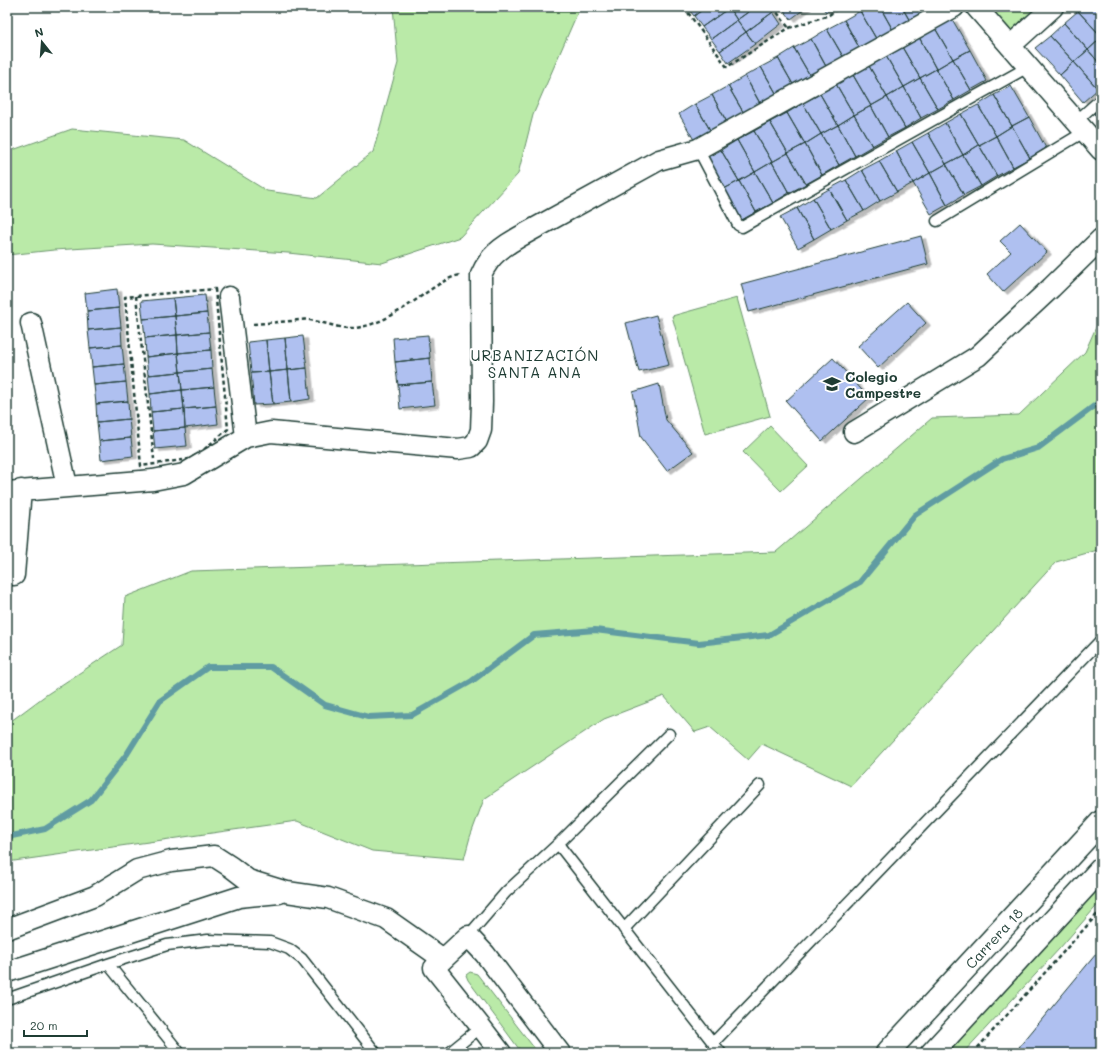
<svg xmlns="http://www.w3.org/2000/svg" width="1108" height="1060" font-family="Mali,sans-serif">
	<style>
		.green { fill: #baeaa8; stroke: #6c946e }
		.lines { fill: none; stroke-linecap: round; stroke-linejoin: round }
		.stream { stroke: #619ca2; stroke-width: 6 }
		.building { fill: #afc0f0; stroke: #1f3d34; filter: url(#shadow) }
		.service-casing { stroke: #1f3d34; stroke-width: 13 }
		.minor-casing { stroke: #1f3d34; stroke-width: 23 }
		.primary-casing { stroke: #1f3d34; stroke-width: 25 }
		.path { stroke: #1f3d34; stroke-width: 2.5; stroke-dasharray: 4 3; stroke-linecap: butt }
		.service { stroke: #fff; stroke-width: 10 }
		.minor { stroke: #fff; stroke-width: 20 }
		.primary { stroke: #fff; stroke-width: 22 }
		.labels { text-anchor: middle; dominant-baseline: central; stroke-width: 4; stroke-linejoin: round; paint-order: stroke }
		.poi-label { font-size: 14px; font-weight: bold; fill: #1f3d34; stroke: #fff; text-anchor: start }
		.street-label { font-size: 14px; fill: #1f3d34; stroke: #fff }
		.neighbourhood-label { font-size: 15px; letter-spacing: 1px; fill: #1f3d34; stroke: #fff }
	</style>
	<defs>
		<filter id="shadow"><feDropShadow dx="4.5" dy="2.5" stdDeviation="0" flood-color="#0004"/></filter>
	</defs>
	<rect width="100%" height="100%" fill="#fff"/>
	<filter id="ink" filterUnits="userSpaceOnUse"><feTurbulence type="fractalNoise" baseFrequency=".025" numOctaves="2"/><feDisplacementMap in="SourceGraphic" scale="8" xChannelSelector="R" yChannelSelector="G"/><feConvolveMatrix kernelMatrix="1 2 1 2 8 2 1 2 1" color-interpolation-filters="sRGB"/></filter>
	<g filter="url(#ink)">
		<path class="green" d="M393 7H580L533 115 518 174 460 237 382 263 288 253 152 244 54 250 7 255V152L72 129 184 140 267 191 317 198 373 152 398 63Z
			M993 7H1038L1010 31 990 8Z
			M737 298 770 416 705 434 672 316Z
			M1101 316V549L1056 562 851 786 762 744 748 760 710 727 695 732 664 696 604 719 484 799 470 837 464 859 372 851 297 821 7 862V724L46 695 122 645 125 597 191 571 776 552 932 418 1019 415 1085 352Z
			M770 426 808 466 781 491 743 452Z
			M1101 884V901L1060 948 963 1053H946Z
			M470 972 477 974 538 1053H522L468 980 466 975Z"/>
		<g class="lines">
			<path class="stream" d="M7 837 45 829 91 800 127 754 160 701 208 667H271L325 705 368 717 412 715 472 681 534 635 595 630 699 643 769 635 860 582 915 515 1002 459 1038 448 1101 401"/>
		</g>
		<path class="building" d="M687 7H706L694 16Z
			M706 7H728L729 8 702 27 694 16Z
			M730 7H755L737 20 729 8Z
			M755 7H769L773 12 746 32 737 20Z
			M783 7H807L791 19 782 8Z
			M822 7H832L826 12Z
			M867 7H880L894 32 878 42 860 11Z
			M880 7H902L911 23 894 32Z
			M902 7H924L927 14 911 23Z
			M924 7H939L927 14Z
			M1082 7 1101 8V36L1078 11Z
			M729 8 737 20 711 39 702 27Z
			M860 11 878 42 861 51 844 20Z
			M1078 11 1101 36V38L1088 50 1064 23Z
			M773 12 781 24 755 44 746 32Z
			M952 19 970 50 953 59 935 28Z
			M737 20 746 32 720 51 711 39Z
			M844 20 861 51 845 60 827 29Z
			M1064 23 1088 50 1074 62 1050 36Z
			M935 28 953 59 936 69 919 37Z
			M827 29 845 60 828 70 811 39Z
			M746 32 755 44 728 63 720 51Z
			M1050 36 1074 62 1060 75 1035 48Z
			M919 37 936 69 920 78 902 47Z
			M1101 38V65L1088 50Z
			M811 39 828 70 812 79 794 48Z
			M902 47 920 78 904 87 886 56Z
			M794 48 812 79 795 88 778 58Z
			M970 50 987 81 971 90 953 59Z
			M1088 50 1101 65V86L1098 89 1074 62Z
			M886 56 904 87 887 97 869 66Z
			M778 58 795 88 779 98 761 67Z
			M953 59 971 90 954 100 936 69Z
			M1074 62 1098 89 1083 102 1060 75Z
			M869 66 887 97 871 106 853 75Z
			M761 67 779 98 762 107 745 76Z
			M936 69 954 100 938 109 920 78Z
			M853 75 871 106 854 115 836 84Z
			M745 76 762 107 746 117 728 86Z
			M920 78 938 109 921 118 904 87Z
			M836 84 854 115 838 125 820 94Z
			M728 86 746 117 729 126 712 95Z
			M1011 86 1029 117 1012 126 994 95Z
			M904 87 921 118 905 128 887 97Z
			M820 94 838 125 821 134 803 103Z
			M712 95 729 126 713 135 695 104Z
			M994 95 1012 126 996 136 978 105Z
			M887 97 905 128 888 137 871 106Z
			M803 103 821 134 805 144 787 113Z
			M695 104 713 135 697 145 679 114Z
			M978 105 996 136 979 145 961 114Z
			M871 106 888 137 872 146 854 115Z
			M1101 108V121L1094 114Z
			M787 113 805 144 788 153 770 122Z
			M961 114 979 145 963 155 945 123Z
			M854 115 872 146 855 156 838 125Z
			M1029 117 1046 148 1030 158 1012 126Z
			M770 122 788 153 772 162 754 131Z
			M945 123 963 155 946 164 928 133Z
			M838 125 855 156 839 165 821 134Z
			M1012 126 1030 158 1013 167 996 136Z
			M754 131 772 162 755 172 737 140Z
			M928 133 946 164 930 173 912 142Z
			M821 134 839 165 822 175 805 144Z
			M996 136 1013 167 997 176 979 145Z
			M737 140 755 172 739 181 721 150Z
			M912 142 930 173 913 183 896 151Z
			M805 144 822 175 806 184 788 153Z
			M979 145 997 176 981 186 963 155Z
			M721 150 739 181 722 190 704 159Z
			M896 151 913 183 897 192 879 161Z
			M788 153 806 184 789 193 772 162Z
			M963 155 981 186 964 195 946 164Z
			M879 161 897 192 880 201 862 170Z
			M772 162 789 193 773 203 755 172Z
			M946 164 964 195 947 205 930 173Z
			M862 170 880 201 864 211 846 180Z
			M755 172 773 203 756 212 739 181Z
			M930 173 947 205 931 214 913 183Z
			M846 180 864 211 847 220 829 189Z
			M739 181 756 212 740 221 722 190Z
			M829 189 847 220 831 229 813 198Z
			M813 198 831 229 814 239 797 208Z
			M797 208 814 239 798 248 780 217Z
			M1020 223 1047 252 1003 292 987 274 1011 252 1000 241Z
			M921 236 928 264 749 312 741 284Z
			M117 289 119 308 87 311 85 293Z
			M205 295 207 313 175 316 173 298Z
			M173 298 175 316 143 319 141 301Z
			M907 302 926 323 878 368 858 346Z
			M119 308 121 327 88 330 87 311Z
			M207 313 209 332 177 335 175 316Z
			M656 315 669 365 639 372 626 323Z
			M175 316 177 335 145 338 143 319Z
			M121 327 122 345 90 348 88 330Z
			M209 332 211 350 178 353 177 335Z
			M177 335 178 353 146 357 145 338Z
			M428 335 430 358 395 362 393 338Z
			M303 336 307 368 288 370 285 338Z
			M285 338 288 370 269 372 266 340Z
			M266 340 269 372 251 373 248 342Z
			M122 345 124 364 92 367 90 348Z
			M211 350 212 369 180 372 178 353Z
			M178 353 180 372 148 375 146 357Z
			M430 358 432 382 398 385 395 362Z
			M833 358 869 398 822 441 786 401Z
			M124 364 126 382 94 385 92 367Z
			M307 368 310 399 291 402 288 370Z
			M212 369 214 387 182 390 180 372Z
			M288 370 291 402 273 404 269 372Z
			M180 372 182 390 150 394 148 375Z
			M269 372 273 404 254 405 251 373Z
			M126 382 128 401 96 404 94 385Z
			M432 382 435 405 400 409 398 385Z
			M659 384 666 420 693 452 667 471 641 437 633 392Z
			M214 387 216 406 184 409 182 390Z
			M182 390 184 409 151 412 150 394Z
			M128 401 129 419 97 422 96 404Z
			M216 406 218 424 185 428 184 409Z
			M184 409 185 428 153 431 151 412Z
			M129 419 131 438 99 441 97 422Z
			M185 428 187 446 155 449 153 431Z
			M131 438 133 456 101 460 99 441Z
			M1101 948V1053H1027L1019 1047Z"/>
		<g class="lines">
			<g class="service-casing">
				<path id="service" d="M1075 122 1101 99
					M698 149 738 225 742 227 1028 67
					M937 221 1084 132
					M558 844 721 1053
					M624 929 760 785
					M468 936 506 892 558 844 669 734
					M108 964 180 1053
					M7 999 108 964 167 945 208 940 270 942 289 949 302 959 376 1053
					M713 1043 1101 640
					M449 1053 481 1027"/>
			</g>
			<g class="minor-casing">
				<path id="minor" d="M976 7 1101 150
					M1010 46 1053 7
					M229 297 246 437
					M31 323 67 486
					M854 432 978 356 1051 288 1101 239
					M7 492 153 480 184 474 246 437 271 432 458 449 471 447 477 441 481 430 482 402 481 275C483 270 486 265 489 261 497 249 517 238 530 231L659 160 698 149 954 7
					M14 575 21 490
					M7 929 95 896 137 870 171 861 214 856 231 867 248 880 287 892 328 898 386 919 443 959
					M7 972 239 897 279 893
					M501 1053 481 1027 434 968 468 936 485 954 560 1053"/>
			</g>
			<g class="primary-casing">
				<g id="primary">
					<path id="s1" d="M887 1053 1101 822"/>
					<path d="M932 1053 1101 869"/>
				</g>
			</g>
			<path class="path" d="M684 7 727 67 789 28 829 15 840 7
				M773 7 789 28
				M215 289 228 429 201 452 189 459 141 466 125 297Z
				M136 296 154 459
				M253 324C266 323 279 322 292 321 298 320 305 319 310 320 328 323 344 331 361 327 380 323 397 313 413 302 425 294 447 276 461 275
				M973 1053 1101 910"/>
			<use href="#service" class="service"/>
			<use href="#minor" class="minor"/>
			<use href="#primary" class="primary"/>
		</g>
	</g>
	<defs>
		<g id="school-bare" transform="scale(1.38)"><path d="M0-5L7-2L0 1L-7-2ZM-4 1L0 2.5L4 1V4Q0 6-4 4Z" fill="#1f3d34" stroke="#fff" stroke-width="2.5" paint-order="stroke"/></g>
	</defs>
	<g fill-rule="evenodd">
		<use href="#school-bare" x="832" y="384"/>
	</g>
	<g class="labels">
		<g class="poi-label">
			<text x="845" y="376">Colegio<tspan x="845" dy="16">Campestre</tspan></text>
		</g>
		<g class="street-label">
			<text stroke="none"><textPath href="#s1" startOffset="157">Carrera 18</textPath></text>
		</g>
		<g class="neighbourhood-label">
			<text x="535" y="355">URBANIZACIÓN<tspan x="535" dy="17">SANTA ANA</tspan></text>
		</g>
	</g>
	<rect width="1108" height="1060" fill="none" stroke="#fff" stroke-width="24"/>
	<rect x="12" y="12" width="1084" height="1036" fill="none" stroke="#1f3d34" stroke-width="1.5" filter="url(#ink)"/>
	<g transform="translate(42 42) rotate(343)" stroke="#ffffff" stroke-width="3" paint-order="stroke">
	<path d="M0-3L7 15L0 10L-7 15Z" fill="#1f3d34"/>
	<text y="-6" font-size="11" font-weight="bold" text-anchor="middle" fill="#1f3d34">N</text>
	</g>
	<path d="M24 1030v6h63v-6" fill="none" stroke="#1f3d34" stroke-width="2"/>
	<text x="30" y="1030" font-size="12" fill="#1f3d34" stroke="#ffffff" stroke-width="3" paint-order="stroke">20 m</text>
</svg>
